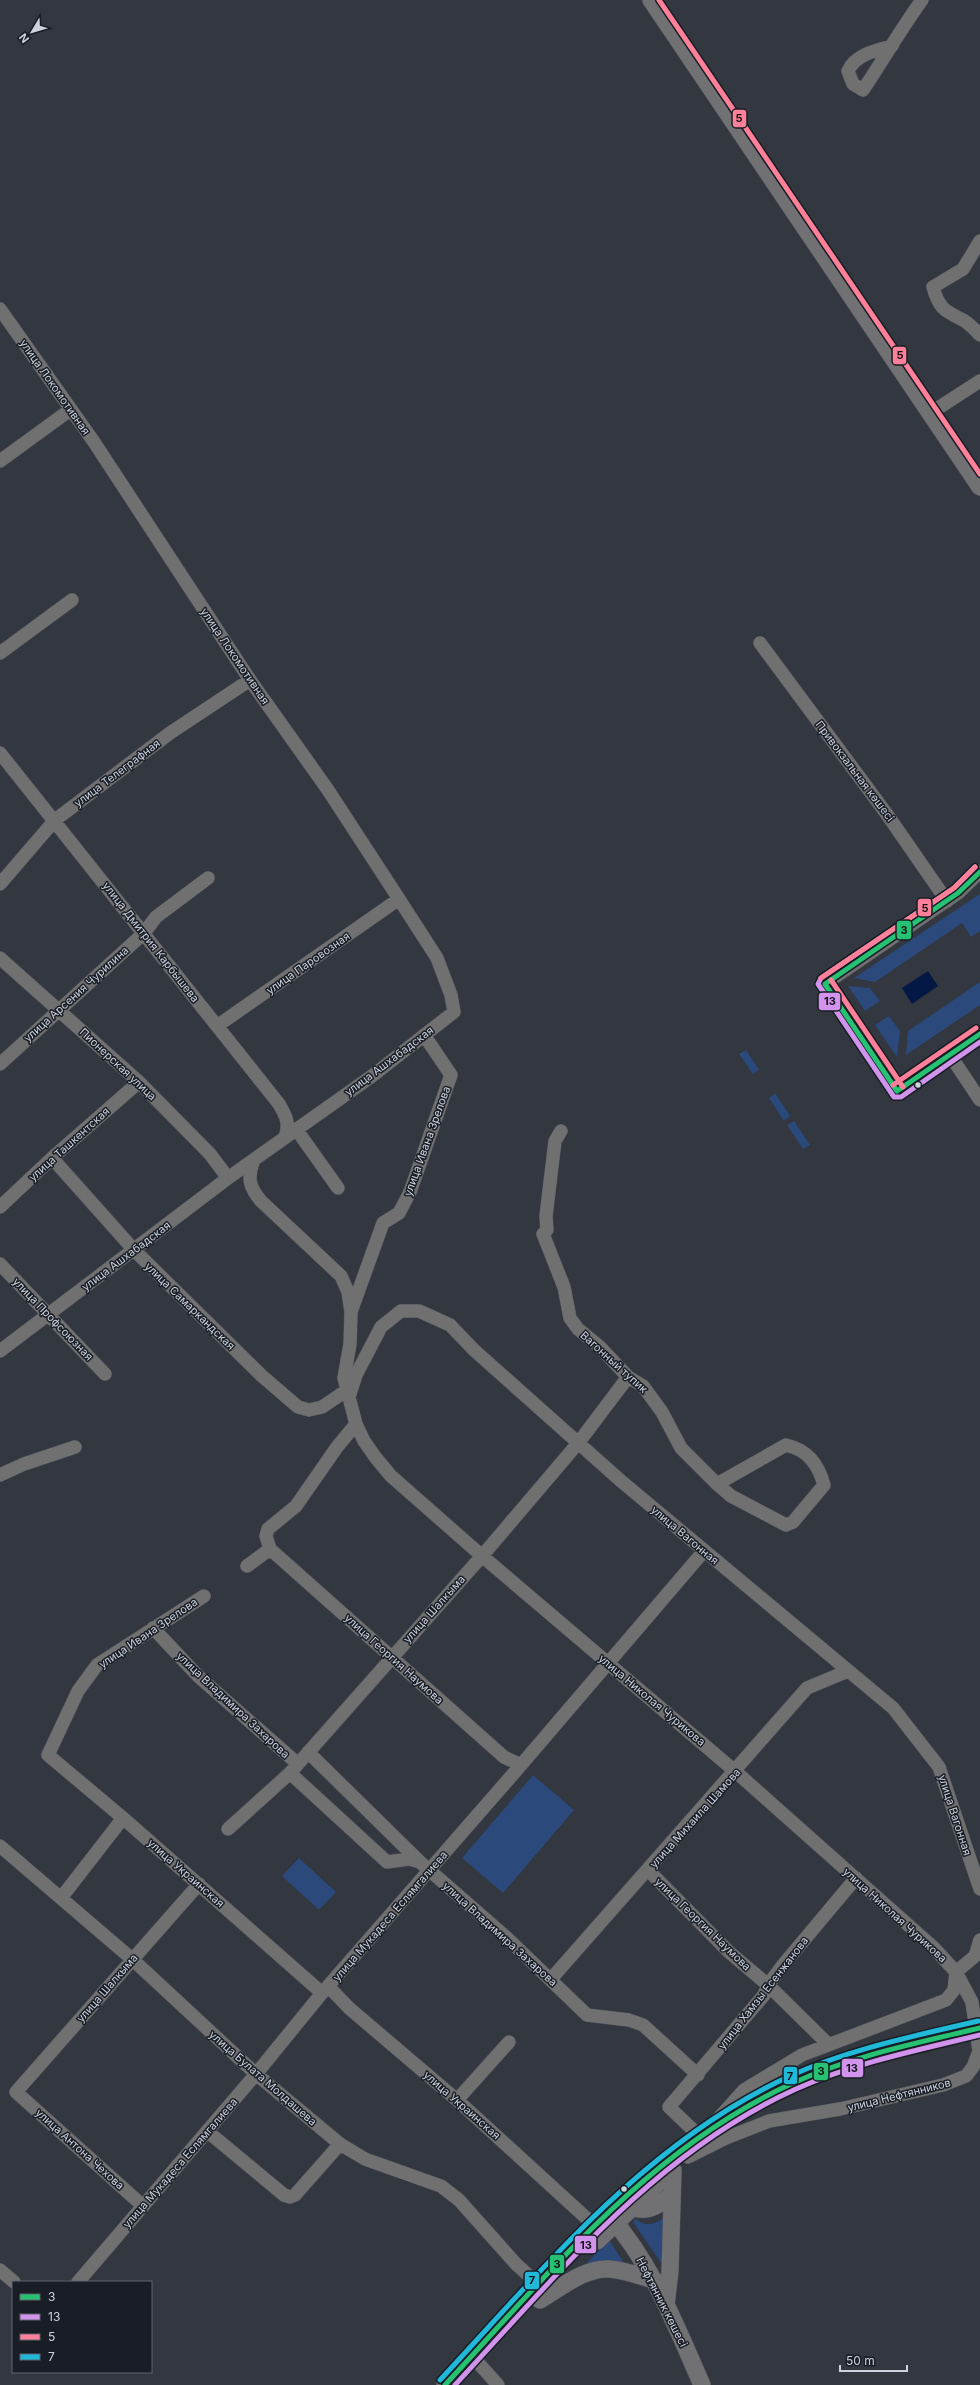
<svg xmlns="http://www.w3.org/2000/svg" width="980" height="2385" font-family="Inter,sans-serif">
	<style>
		.green { fill: #2b497a }
		.water { fill: #041845 }
		.lines { fill: none; stroke-linecap: round; stroke-linejoin: round }
		.minor-casing { stroke: #4f545c; stroke-width: 14 }
		.major-casing { stroke: #4f545c; stroke-width: 18 }
		.minor { stroke: #717071; stroke-width: 13 }
		.major { stroke: #717073; stroke-width: 17 }
		.major-bridge-casing { stroke: #4f545c; stroke-width: 18; stroke-linecap: butt }
		.major-bridge { stroke: #717073; stroke-width: 17 }
		.bus-1-casing { stroke: #191d25; stroke-width: 8 }
		.bus-2-casing { stroke: #191d25; stroke-width: 8 }
		.bus-3-casing { stroke: #191d25; stroke-width: 8 }
		.bus-4-casing { stroke: #191d25; stroke-width: 8 }
		.bus-1 { stroke: #26c172; stroke-width: 5 }
		.bus-2 { stroke: #d193ec; stroke-width: 5 }
		.bus-3 { stroke: #ff8098; stroke-width: 5 }
		.bus-4 { stroke: #20b9da; stroke-width: 5 }
		.bus-dot { fill: #cdd3de; stroke: #191d25; stroke-width: 1.5 }
		.labels { text-anchor: middle; dominant-baseline: central; stroke-width: 3; stroke-linejoin: round; paint-order: stroke }
		.street-label { font-size: 11px; fill: #cdd3de; stroke: #191d25 }
		.line-badge { stroke: #191d25; stroke-width: 1.5 }
		.pale-badge-label { font-size: 11px; text-anchor: middle; font-weight: bold; fill: #111 }
	</style>
	<rect width="100%" height="100%" fill="#323740"/>
	<path class="green" d="M980 894V931L971 937 962 923 875 982 854 978Z
		M980 982V1005L906 1055 908 1031Z
		M848 986 870 988 880 1001 865 1011Z
		M889 1016 900 1031 897 1057 875 1025Z
		M746 1050 759 1070 753 1074 739 1054Z
		M775 1093 790 1116 784 1121 769 1098Z
		M794 1121 810 1145 803 1149 787 1125Z
		M533 1775 574 1810 503 1893 462 1858Z
		M299 1858 336 1892 319 1910 282 1876Z
		M663 2218 666 2270 633 2222 635 2219C645 2226 653 2226 663 2218Z
		M609 2240 628 2269 579 2271Z"/>
	<path class="water" d="M928 971 938 986 912 1004 902 988Z"/>
	<g class="lines">
		<g class="minor-casing">
			<path id="minor" d="M892 46C876 50 855 55 848 71L853 84 863 90C883 60 901 29 922 0
				M980 241 963 269 933 287C939 309 945 311 963 320 969 323 975 330 980 335
				M0 309 94 442 250 680 328 790 399 899 437 958 451 995 454 1012 372 1076 228 1178 0 1351
				M929 414 980 381
				M0 461 70 410
				M760 643 886 813 947 901
				M0 653 72 600
				M0 753 279 1104C286 1116 290 1123 285 1137
				M980 872 958 893 825 984 897 1091 980 1034
				M0 884 55 820 170 733 250 680
				M0 958 139 1082 210 1154 228 1178
				M217 1026 399 899
				M950 1055 980 1100
				M0 1064 144 933 156 917 208 878
				M296 1129 338 1188
				M561 1131 555 1141 546 1216 547 1230 543 1234 564 1287 570 1318 578 1329 600 1347 628 1377 643 1386 662 1412 681 1448 717 1484 731 1496 786 1525 793 1522 824 1485C818 1464 808 1450 786 1445L717 1484
				M52 1158 134 1250 262 1376 298 1407 309 1410 322 1407 347 1390
				M253 1162C247 1179 250 1188 261 1201L341 1276 348 1292 351 1312 350 1344 344 1378 356 1424 364 1441 376 1458 391 1476 482 1556 736 1772 933 1947 956 1972 972 2002 979 2051 973 2067 966 2076 943 2085 840 2109 769 2121 726 2138 688 2157
				M0 1207 52 1158 139 1082
				M0 1264 105 1374
				M352 1309 383 1223 399 1213 410 1192 451 1075 424 1035
				M349 1397 356 1375 381 1327 401 1311H419L450 1325 474 1350 621 1481 893 1708 939 1767 980 1889
				M0 1475 24 1464 75 1447
				M270 1549 504 1757 521 1765
				M247 1566 270 1549 266 1536 268 1529 296 1506 337 1447 356 1424
				M204 1596 97 1665 78 1691 48 1755 123 1818 322 1993
				M153 1628 198 1676 298 1764
				M308 1752 420 1862
				M290 1773 387 1862 409 1859 420 1862 507 1938 587 2015 629 2020 643 2025 698 2075
				M228 1829 290 1773 482 1556 579 1442 628 1377
				M0 1846 132 1959 256 2074 340 2144 365 2159 441 2186 459 2200 516 2264 539 2285
				M648 1870 729 1952 768 1985 828 2044
				M61 1898 123 1818
				M956 1972 975 1956 980 1940
				M551 1979 807 1688 848 1671
				M328 1986 349 2008 457 2100 595 2226
				M457 2100 509 2042
				M717 2120 744 2090 802 2055 946 2000 954 1990 956 1972
				M207 2131 284 2195 290 2197 295 2195 340 2144
				M697 2137 692 2129 669 2107 764 1995 768 1985 783 1965 856 1878
				M143 2206 16 2092 199 1884
				M0 2270 14 2282
				M78 2282 256 2074 322 1993 521 1765 704 1551
				M472 2356 498 2385"/>
		</g>
		<g class="major-casing">
			<path id="major" d="M651 0 980 487
				M627 2204C643 2215 658 2207 671 2195
				M608 2214C652 2263 676 2326 702 2385
				M597 2241 659 2182
				M540 2300C561 2288 583 2268 609 2269 624 2270 640 2276 654 2280
				M666 2305 670 2271 673 2170
				M445 2385C542 2283 642 2157 770 2093 824 2067 883 2052 941 2037"/>
		</g>
		<use href="#minor" class="minor"/>
		<use href="#major" class="major"/>
		<g class="major-bridge-casing">
			<path id="major-bridge" d="M941 2037 980 2028"/>
		</g>
		<use href="#major-bridge" class="major-bridge"/>
		<g class="bus-1-casing">
			<path id="bus-1" d="M825 984 958 893 980 872
				M825 984 897 1091
				M897 1091 980 1034
				M445 2385C550 2272 650 2148 793 2083 852 2056 917 2043 980 2028"/>
		</g>
		<g class="bus-2-casing">
			<path id="bus-2" d="M975 867 954 888 821 978 818 984 894 1097H901L980 1042
				M455 2385C557 2275 656 2152 796 2089 854 2063 918 2050 980 2035"/>
		</g>
		<g class="bus-3-casing">
			<path id="bus-3" d="M659 0 980 474
				M821 978 954 888 975 867
				M831 980 903 1087
				M893 1085 976 1028"/>
		</g>
		<g class="bus-4-casing">
			<path id="bus-4" d="M440 2380C545 2267 646 2142 790 2076 849 2049 915 2036 978 2021"/>
		</g>
		<use href="#bus-1" class="bus-1"/>
		<use href="#bus-2" class="bus-2"/>
		<use href="#bus-3" class="bus-3"/>
		<use href="#bus-4" class="bus-4"/>
	</g>
	<g class="bus-dot">
		<circle cx="918" cy="1085" r="3.5"/>
		<circle cx="624" cy="2189" r="3.5"/>
	</g>
	<g class="labels">
		<g class="street-label">
			<text transform="translate(55 387) rotate(55)">улица Локомотивная</text>
			<text transform="translate(235 656) rotate(56)">улица Локомотивная</text>
			<text transform="translate(855 771) rotate(53)">Привокзальная көшесі</text>
			<text transform="translate(117 773) rotate(-37)">улица Телеграфная</text>
			<text transform="translate(151 942) rotate(52)">улица Дмитрия Карбышева</text>
			<text transform="translate(308 963) rotate(-35)">улица Паровозная</text>
			<text transform="translate(76 994) rotate(-42)">улица Арсения Чурилина</text>
			<text transform="translate(389 1061) rotate(-37)">улица Ашхабадская</text>
			<text transform="translate(118 1064) rotate(43)">Пионерская улица</text>
			<text transform="translate(427 1141) rotate(-70)">улица Ивана Зрелова</text>
			<text transform="translate(69 1144) rotate(-42)">улица Ташкентская</text>
			<text transform="translate(126 1256) rotate(-37)">улица Ашхабадская</text>
			<text transform="translate(190 1306) rotate(44)">улица Самаркандская</text>
			<text transform="translate(53 1319) rotate(46)">улица Профсоюзная</text>
			<text transform="translate(614 1362) rotate(42)">Вагонный тупик</text>
			<text transform="translate(685 1535) rotate(40)">улица Вагонная</text>
			<text transform="translate(434 1609) rotate(-48)">улица Шалкыма</text>
			<text transform="translate(148 1633) rotate(-34)">улица Ивана Зрелова</text>
			<text transform="translate(394 1659) rotate(42)">улица Георгия Наумова</text>
			<text transform="translate(652 1700) rotate(40)">улица Николая Чурикова</text>
			<text transform="translate(233 1705) rotate(43)">улица Владимира Захарова</text>
			<text transform="translate(955 1815) rotate(72)">улица Вагонная</text>
			<text transform="translate(695 1818) rotate(-48)">улица Михаила Шамова</text>
			<text transform="translate(186 1873) rotate(41)">улица Украинская</text>
			<text transform="translate(895 1915) rotate(42)">улица Николая Чурикова</text>
			<text transform="translate(390 1916) rotate(-49)">улица Мукадеса Еслямгалиева</text>
			<text transform="translate(703 1924) rotate(44)">улица Георгия Наумова</text>
			<text transform="translate(500 1934) rotate(42)">улица Владимира Захарова</text>
			<text transform="translate(107 1988) rotate(-49)">улица Шалкыма</text>
			<text transform="translate(763 1993) rotate(-52)">улица Хамзы Есенжанова</text>
			<text transform="translate(263 2078) rotate(41)">улица Булата Молдашева</text>
			<text transform="translate(899 2095) rotate(-14)">улица Нефтянников</text>
			<text transform="translate(462 2105) rotate(41)">улица Украинская</text>
			<text transform="translate(80 2149) rotate(42)">улица Антона Чехова</text>
			<text transform="translate(180 2163) rotate(-49)">улица Мукадеса Еслямгалиева</text>
			<text transform="translate(662 2302) rotate(63)">Нефтянник көшесі</text>
		</g>
	</g>
	<g class="line-badge">
		<rect x="732" y="109" width="15" height="19" rx="4" fill="#ff8098"/>
		<rect x="892" y="346" width="15" height="19" rx="4" fill="#ff8098"/>
		<rect x="917" y="898" width="15" height="19" rx="4" fill="#ff8098"/>
		<rect x="896" y="920" width="16" height="20" rx="4" fill="#26c172"/>
		<rect x="818" y="992" width="23" height="19" rx="4" fill="#d193ec"/>
		<rect x="841" y="2058" width="23" height="20" rx="4" fill="#d193ec"/>
		<rect x="813" y="2062" width="16" height="19" rx="4" fill="#26c172"/>
		<rect x="783" y="2066" width="15" height="19" rx="4" fill="#20b9da"/>
		<rect x="574" y="2235" width="23" height="19" rx="4" fill="#d193ec"/>
		<rect x="549" y="2254" width="16" height="20" rx="4" fill="#26c172"/>
		<rect x="524" y="2271" width="16" height="19" rx="4" fill="#20b9da"/>
	</g>
	<g class="pale-badge-label">
		<text x="739" y="122">5</text>
		<text x="900" y="359">5</text>
		<text x="925" y="912">5</text>
		<text x="904" y="934">3</text>
		<text x="830" y="1005">13</text>
		<text x="852" y="2072">13</text>
		<text x="821" y="2075">3</text>
		<text x="790" y="2080">7</text>
		<text x="586" y="2249">13</text>
		<text x="557" y="2268">3</text>
		<text x="532" y="2284">7</text>
	</g>
	<rect x="12" y="2281" width="140" height="92" fill="#191d25" stroke="#61666f"/>
	<rect x="20" y="2294" width="20" height="6" fill="#26c172" stroke="#61666f"/>
	<text x="48" y="2301" font-size="12" fill="#cdd3de">3</text>
	<rect x="20" y="2314" width="20" height="6" fill="#d193ec" stroke="#61666f"/>
	<text x="48" y="2321" font-size="12" fill="#cdd3de">13</text>
	<rect x="20" y="2334" width="20" height="6" fill="#ff8098" stroke="#61666f"/>
	<text x="48" y="2341" font-size="12" fill="#cdd3de">5</text>
	<rect x="20" y="2354" width="20" height="6" fill="#20b9da" stroke="#61666f"/>
	<text x="48" y="2361" font-size="12" fill="#cdd3de">7</text>
	<g transform="translate(32 32) rotate(232)" stroke="#191d25" stroke-width="3" paint-order="stroke">
	<path d="M0-3L7 15L0 10L-7 15Z" fill="#cdd3de"/>
	<text y="-6" font-size="11" font-weight="bold" text-anchor="middle" fill="#cdd3de">N</text>
	</g>
	<path d="M840 2365v6h67v-6" fill="none" stroke="#cdd3de" stroke-width="2"/>
	<text x="846" y="2365" font-size="12" fill="#cdd3de" stroke="#191d25" stroke-width="3" paint-order="stroke">50 m</text>
</svg>
